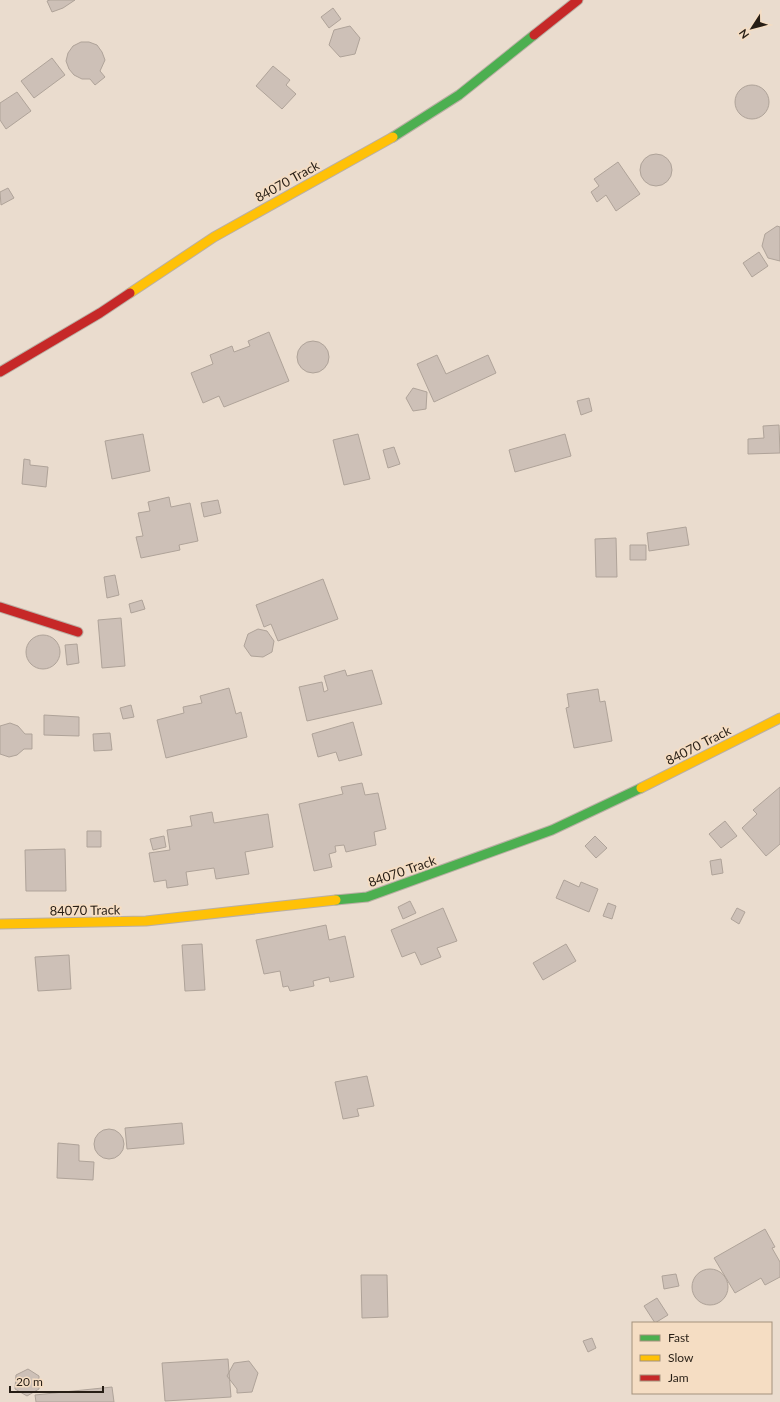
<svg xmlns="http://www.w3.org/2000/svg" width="780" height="1402" font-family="Lato,sans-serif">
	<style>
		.building { fill: #cdc0b7; stroke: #afa399 }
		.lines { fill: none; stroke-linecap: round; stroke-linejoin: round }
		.fast-casing { stroke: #baafa4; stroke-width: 11 }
		.slow-casing { stroke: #baafa4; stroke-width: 11 }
		.jam-casing { stroke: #baafa4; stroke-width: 11 }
		.fast { stroke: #4caf50; stroke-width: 9 }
		.slow { stroke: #ffc107; stroke-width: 9 }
		.jam { stroke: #c62828; stroke-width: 9 }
		.labels { text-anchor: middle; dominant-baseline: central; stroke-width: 3.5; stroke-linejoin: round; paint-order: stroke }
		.street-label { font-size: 13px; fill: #271e15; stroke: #f5ddc3 }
	</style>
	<rect width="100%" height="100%" fill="#eadcce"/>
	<path class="building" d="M50 0H75L63 8 52 12 47 1Z
		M333 8 341 19 329 28 321 17Z
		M350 26 360 38 355 54 340 57 329 45 334 30Z
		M81 42H89L97 45 102 52 105 60 100 71 105 77 95 85 90 79H82L74 75 69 69 66 61 68 53 73 46Z
		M52 58 65 75 34 98 21 81Z
		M273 66 290 80 286 85 296 94 282 109 256 86Z
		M735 102a17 17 0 1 1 34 0a17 17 0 1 1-34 0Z
		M17 92 31 111 6 129 0 120V103Z
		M640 170a16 16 0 1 1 32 0a16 16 0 1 1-32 0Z
		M618 162 640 194 616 211 606 195 597 202 591 192 599 186 594 179Z
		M8 188 14 198 1 205 0 192Z
		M777 226 780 227V261L768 258 762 246 765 234Z
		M759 252 768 266 752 277 743 263Z
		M269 332 289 381 224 407 219 396 203 403 191 373 213 364 210 355 232 346 234 352 250 346 248 341Z
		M297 357a16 16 0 1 1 32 0a16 16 0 1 1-32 0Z
		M437 355 446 374 488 355 496 373 434 402 417 364Z
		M413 388 427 392 426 409 413 411 406 398Z
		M589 398 592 411 581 415 577 401Z
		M779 425 780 453 748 454V439L764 438 763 426Z
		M143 434 150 471 112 479 105 441Z
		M358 434 370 479 344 485 333 440Z
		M565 434 571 456 515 472 509 450Z
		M394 447 400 464 388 468 383 450Z
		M24 459 30 460V465L48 467 46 487 22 484Z
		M169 497 171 507 190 503 198 541 179 545 180 550 141 558 136 537 143 536 138 513 150 511 148 502Z
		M218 500 221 513 204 517 201 503Z
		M686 527 689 545 649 551 647 533Z
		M616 538 617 577H596L595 539Z
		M630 545H646V560H630Z
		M115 575 119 595 107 598 104 577Z
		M323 579 338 619 278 641 271 624 264 627 256 605Z
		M142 600 145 609 131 613 129 604Z
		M121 618 125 666 102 668 98 620Z
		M258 629 267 631 274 641 272 652 263 657 251 656 244 646 248 634Z
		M26 652a17 17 0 1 1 34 0a17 17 0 1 1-34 0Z
		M77 644 79 663 67 665 65 645Z
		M345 670 347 676 372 670 382 704 307 721 299 687 322 682 324 692 328 690 324 676Z
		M229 688 236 714 241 712 247 737 166 758 157 720 184 713 183 707 202 703 200 696Z
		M598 689 600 702 605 701 612 741 574 748 566 708 569 707 567 694Z
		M131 705 134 717 123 719 120 708Z
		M44 715 79 717V736L44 735Z
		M353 722 362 755 339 761 336 752 318 757 312 734Z
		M10 723 18 726 25 734H32V749H24L17 755 9 757 0 754V726Z
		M110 733 112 750 94 751 93 734Z
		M362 783 365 795 378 793 386 829 374 832 376 845 346 852 344 845 335 846 336 852 329 854 332 867 314 871 299 804 343 794 341 787Z
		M780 787V844L766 856 742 828 757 814 753 810Z
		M212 812 214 823 268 814 273 847 245 852 249 874 216 879 214 868 186 872 188 885 167 888 166 880 154 882 149 853 170 850 167 830 192 826 190 816Z
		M725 821 737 836 721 848 709 834Z
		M87 831H101V847H87Z
		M164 836 166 847 153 850 150 839Z
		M595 836 607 848 596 858 585 846Z
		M65 849 66 891H26L25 850Z
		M721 859 723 873 712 875 710 861Z
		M564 880 579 887 581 882 598 889 589 912 556 898Z
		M410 901 416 913 403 919 398 907Z
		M608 903 616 906 612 919 603 916Z
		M443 908 457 941 437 948 441 957 421 965 415 952 402 957 391 930Z
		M737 908 745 912 739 924 731 919Z
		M326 925 329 940 345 936 354 977 330 982 329 977 313 981 314 986 290 991 288 986 283 987 280 971 264 974 256 940Z
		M202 944 205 990 185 991 182 945Z
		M566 944 576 961 543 980 533 963Z
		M69 955 71 989 38 991 35 957Z
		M367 1076 374 1106 357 1109 359 1116 343 1119 335 1082Z
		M182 1123 184 1144 127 1149 125 1128Z
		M94 1144a15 15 0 1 1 30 0a15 15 0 1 1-30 0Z
		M58 1143 79 1145V1161L94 1162 93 1180 57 1178Z
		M765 1229 775 1247 772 1248 780 1262V1277L765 1285 761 1278 735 1293 714 1258Z
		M692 1287a18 18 0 1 1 36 0a18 18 0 1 1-36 0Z
		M676 1274 679 1286 664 1289 662 1276Z
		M361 1275H387L388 1317 362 1318Z
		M657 1298 668 1315 655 1323 644 1306Z
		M592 1338 596 1348 588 1352 583 1341Z
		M228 1359 231 1397 165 1401 162 1363Z
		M249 1361 258 1373 252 1392 237 1393V1389L227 1376 234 1363Z
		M28 1369 39 1376V1389L27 1396 15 1389 16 1375Z
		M112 1387 114 1402H36L35 1395Z"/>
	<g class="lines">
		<g class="fast-casing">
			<path id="fast" d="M393 137 459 95 534 35
				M336 900 367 897 552 830 641 788"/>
		</g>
		<g class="slow-casing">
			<path id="slow" d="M130 293 214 237 393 137
				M641 788 780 718
				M0 924 146 921 336 900"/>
		</g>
		<g class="jam-casing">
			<path id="jam" d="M534 35 578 0
				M0 372 100 313 130 293
				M0 607 78 632"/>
		</g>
		<use href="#fast" class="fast"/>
		<use href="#slow" class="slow"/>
		<use href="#jam" class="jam"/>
	</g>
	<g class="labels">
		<g class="street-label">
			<text transform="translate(287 181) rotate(-29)">84070 Track</text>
			<text transform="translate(698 745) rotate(-27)">84070 Track</text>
			<text transform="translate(402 871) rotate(-19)">84070 Track</text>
			<text transform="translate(85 910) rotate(-1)">84070 Track</text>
		</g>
	</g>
	<rect x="632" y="1322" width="140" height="72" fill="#f5ddc3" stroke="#a3917d"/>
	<rect x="640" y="1335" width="20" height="6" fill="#4caf50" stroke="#a3917d"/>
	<text x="668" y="1342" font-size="12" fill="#271e15">Fast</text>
	<rect x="640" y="1355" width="20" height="6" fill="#ffc107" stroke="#a3917d"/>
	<text x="668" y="1362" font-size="12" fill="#271e15">Slow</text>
	<rect x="640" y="1375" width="20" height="6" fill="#c62828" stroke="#a3917d"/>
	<text x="668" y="1382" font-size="12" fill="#271e15">Jam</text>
	<g transform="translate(752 28) rotate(234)" stroke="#f5ddc3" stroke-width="3" paint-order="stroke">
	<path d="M0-3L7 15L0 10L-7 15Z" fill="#271e15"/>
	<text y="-6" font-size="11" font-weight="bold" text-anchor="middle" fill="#271e15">N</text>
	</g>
	<path d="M10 1386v6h93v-6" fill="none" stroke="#271e15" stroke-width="2"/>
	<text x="16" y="1386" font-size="12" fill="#271e15" stroke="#f5ddc3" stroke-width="3" paint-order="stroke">20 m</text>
</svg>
